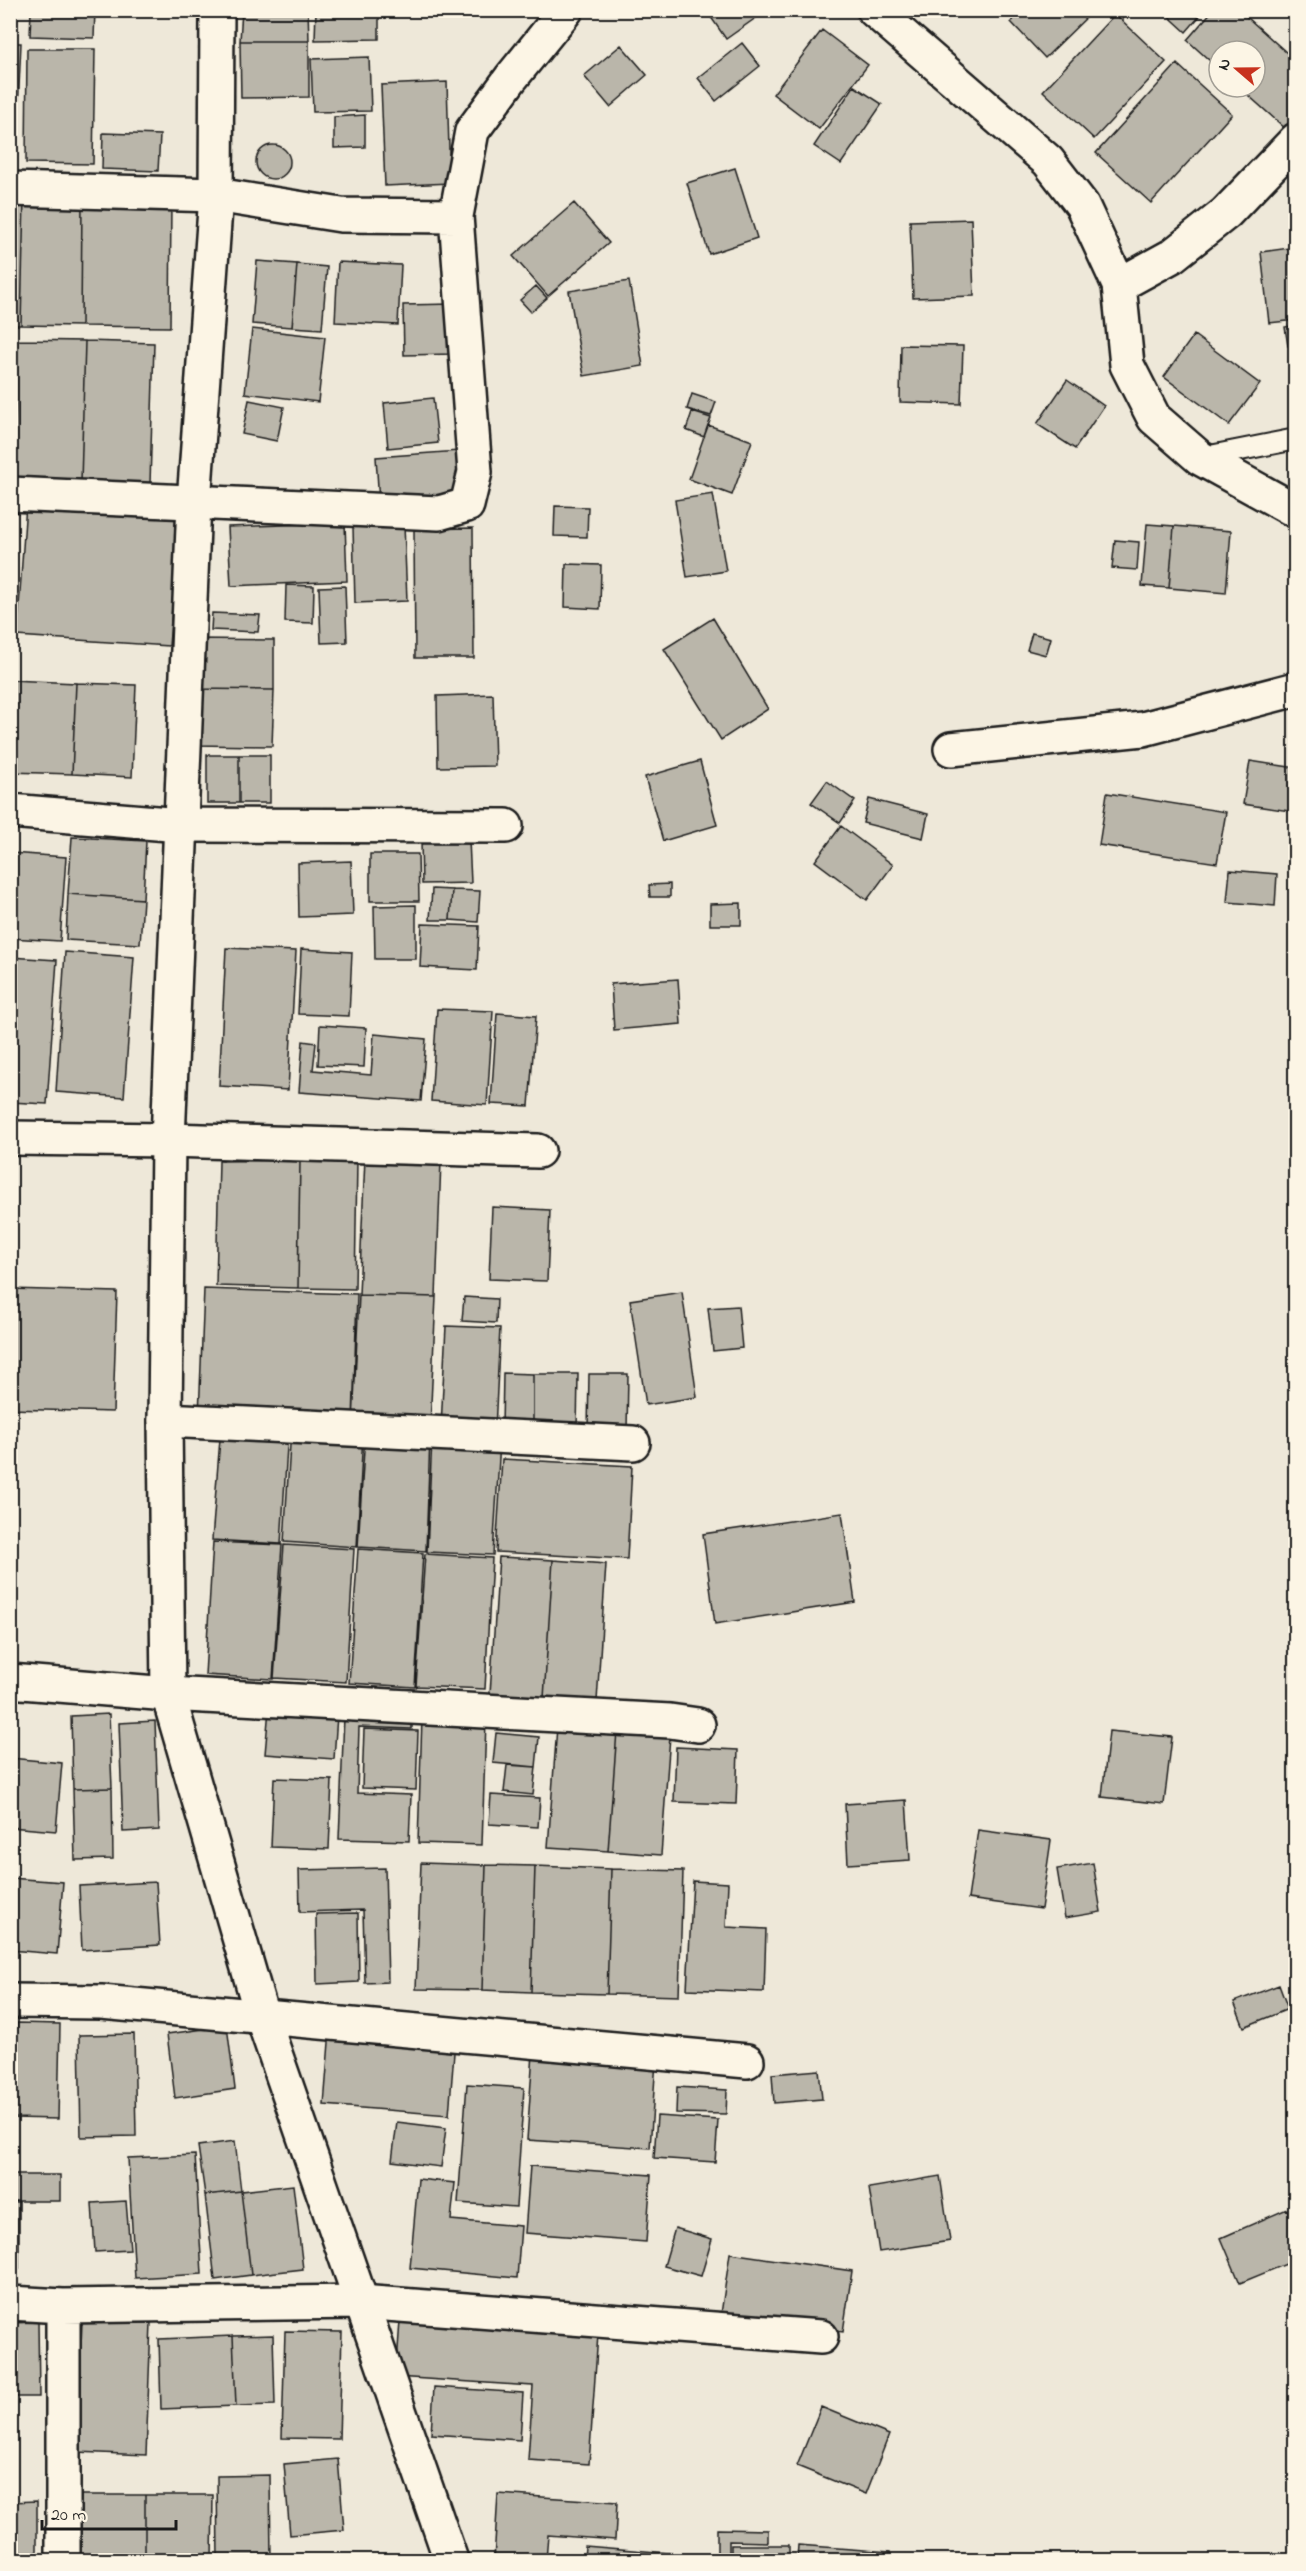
<svg xmlns="http://www.w3.org/2000/svg" width="1306" height="2571" font-family="'Indie Flower',sans-serif">
	<style>
		.building { fill: #bab6aa; stroke: #1c1c1c; stroke-width: 1.5 }
		.lines { fill: none; stroke-linecap: round; stroke-linejoin: round }
		.service-casing { stroke: #1c1c1c; stroke-width: 24 }
		.minor-casing { stroke: #1c1c1c; stroke-width: 38 }
		.tertiary-casing { stroke: #1c1c1c; stroke-width: 38 }
		.service { stroke: #fcf5e5; stroke-width: 20 }
		.minor { stroke: #fcf5e5; stroke-width: 33 }
		.tertiary { stroke: #fcf5e5; stroke-width: 33 }
	</style>
	<rect width="100%" height="100%" fill="#eee8d9"/>
	<filter id="ink" filterUnits="userSpaceOnUse"><feTurbulence type="fractalNoise" baseFrequency=".0167" numOctaves="2"/><feDisplacementMap in="SourceGraphic" scale="12" xChannelSelector="R" yChannelSelector="G"/><feConvolveMatrix kernelMatrix="1 2 1 2 8 2 1 2 1" color-interpolation-filters="sRGB"/></filter>
	<g filter="url(#ink)">
		<path class="building" d="M31 10H95L94 38 30 36Z
			M242 10H308L309 41H240Z
			M316 10H379V39L315 40Z
			M706 10H767L726 39Z
			M1022 10H1094L1045 58 1011 22Z
			M1162 10H1205L1186 32Z
			M1213 10H1239L1296 61V120L1287 130 1239 87H1255V51H1219V69L1187 40Z
			M1115 14 1166 62 1094 139 1043 91Z
			M822 30 868 65 819 129 773 94Z
			M240 41H309V97L241 98Z
			M10 43H21L18 109 10 108Z
			M742 43 760 66 716 101 698 78Z
			M621 45 647 75 610 107 584 76Z
			M27 49H95L93 164 26 163Z
			M369 57 371 111 313 112 311 59Z
			M1177 64 1232 114 1151 203 1096 153Z
			M447 82 450 183 385 186 381 85Z
			M854 86 882 104 841 164 814 146Z
			M365 115V147L334 148V117Z
			M103 133 160 135 158 171 102 169Z
			M256 162a17 17 0 1 1 34 0a17 17 0 1 1-34 0Z
			M735 168 757 238 709 254 687 183Z
			M10 197 24 198 21 325H10Z
			M24 198H82L81 326 21 325Z
			M82 198 171 200 170 327 81 326Z
			M574 203 609 243 548 296 513 256Z
			M971 219 974 296 913 298 910 221Z
			M1296 247V320L1269 323 1261 252Z
			M257 261 297 264 292 327 252 324Z
			M338 262 401 265 398 325 335 322Z
			M297 264 327 267 322 329 292 327Z
			M629 281 643 366 584 376 569 291Z
			M536 286 547 298 531 312 520 300Z
			M453 304 454 354 404 355 403 305Z
			M1296 325V345L1288 346 1285 327Z
			M252 329 325 337 318 402 245 393Z
			M1194 335 1260 384 1229 425 1164 377Z
			M10 339 17 340 14 481H10Z
			M17 340 85 341 81 482 14 481Z
			M85 341 154 343 150 484 81 482Z
			M901 345 963 346 961 404 900 402Z
			M1067 380 1104 406 1075 449 1037 424Z
			M692 394 716 402 711 416 687 409Z
			M433 398 438 443 388 448 384 403Z
			M249 400 284 407 277 441 242 434Z
			M692 412 711 418 704 437 686 430Z
			M708 425 752 441 732 495 689 479Z
			M459 451 461 496 379 502 376 457Z
			M713 494 726 571 687 577 675 500Z
			M26 504 179 514 169 646 17 636Z
			M555 506 588 507 587 537 554 536Z
			M345 523 347 581 231 586 228 527Z
			M1147 524 1174 526 1169 588 1142 586Z
			M404 525 407 601 355 603 353 527Z
			M1174 526 1231 531 1226 593 1169 588Z
			M473 528 474 658H415L414 529Z
			M1115 540 1139 542 1137 570 1112 568Z
			M566 564 601 565 600 609 565 607Z
			M286 585 314 586 313 623 285 622Z
			M345 586 347 642 321 643 319 587Z
			M212 613 260 615 258 632 211 630Z
			M713 618 768 709 721 740 664 649Z
			M1032 633 1051 638 1046 655 1027 650Z
			M196 639 274 640V690L195 689Z
			M10 680 76 683 72 774 10 772Z
			M76 683 136 685 132 777 72 774Z
			M195 689 274 690 272 746 194 745Z
			M493 694 495 766 438 767 437 696Z
			M207 755H239V803H207Z
			M239 755H270V803H239Z
			M700 761 717 825 663 841 645 777Z
			M1250 761 1296 768V812L1243 804Z
			M827 781 855 801 840 823 811 803Z
			M1107 793 1226 812 1217 863 1099 845Z
			M869 799 928 814 923 838 863 823Z
			M841 826 893 865 867 900 815 861Z
			M72 837 146 841 143 899 68 894Z
			M469 840 471 883 422 884 421 842Z
			M10 853 66 857 60 941 10 938Z
			M370 854H418L419 901H370Z
			M351 861 353 915 299 917 298 863Z
			M1230 870 1277 874 1275 906 1227 902Z
			M670 884V897H650L649 885Z
			M432 889 452 890 450 920H430Z
			M452 890 480 891 478 922 450 920Z
			M68 894 143 899 140 944 66 940Z
			M741 903V925H710V904Z
			M416 905V959H375L374 906Z
			M422 924 479 926 477 970 420 967Z
			M226 948 296 951 288 1090 219 1086Z
			M301 949 352 952 349 1016 298 1014Z
			M65 952 134 957 124 1097 56 1092Z
			M10 957 57 960 47 1104 10 1102Z
			M678 979 681 1024 614 1030 611 984Z
			M437 1009 493 1011 487 1105 431 1101Z
			M497 1013 536 1016 529 1106 491 1104Z
			M320 1025 366 1028 364 1067 318 1065Z
			M374 1034 426 1039 421 1101 299 1092 303 1041 316 1043 313 1070 371 1075Z
			M365 1158 441 1160 436 1297 359 1295Z
			M300 1160 298 1288 216 1286 219 1161Z
			M300 1160H357L355 1289 298 1288Z
			M492 1207 550 1210 547 1281 489 1279Z
			M10 1289 117 1292 113 1412 10 1409Z
			M204 1289 357 1294 353 1422 199 1416Z
			M682 1292 697 1397 646 1405 630 1300Z
			M359 1295 436 1297 430 1425 353 1422Z
			M464 1297 497 1299 496 1323 462 1321Z
			M738 1306 742 1348 713 1351 708 1308Z
			M446 1326 500 1328 495 1429 441 1427Z
			M503 1373 533 1374V1429H502Z
			M533 1374H578L577 1429H533Z
			M589 1374H628L627 1431H588Z
			M221 1426 288 1430 281 1544 212 1540Z
			M291 1428 363 1433 357 1547 284 1542Z
			M365 1433 430 1437 426 1551 358 1547Z
			M432 1438 500 1442 493 1555 427 1552Z
			M502 1459 632 1466 627 1559 496 1552Z
			M842 1513 855 1602 715 1624 703 1534Z
			M213 1542 282 1545 273 1679 205 1675Z
			M284 1545 354 1549 346 1682 274 1678Z
			M358 1549 423 1553 415 1687 349 1683Z
			M425 1554 492 1558 485 1689 416 1686Z
			M499 1557 553 1560 544 1698 490 1694Z
			M553 1560 606 1564 597 1701 544 1698Z
			M269 1709 337 1715 334 1759 265 1754Z
			M109 1714 112 1788 73 1789 71 1716Z
			M344 1717 412 1720V1729L359 1727 357 1793 411 1795 409 1841 339 1839Z
			M422 1718 486 1720 482 1845 418 1843Z
			M155 1721 159 1830 123 1832 119 1723Z
			M557 1727 617 1731 608 1851 548 1847Z
			M364 1729 418 1731 416 1790 362 1788Z
			M617 1731 670 1736 661 1855 608 1851Z
			M1109 1731 1172 1737 1164 1804 1102 1797Z
			M496 1733 539 1737 536 1767 493 1763Z
			M676 1747 738 1750 736 1804 674 1802Z
			M10 1758 62 1763 56 1831 10 1827Z
			M507 1765 536 1767 533 1795 504 1792Z
			M274 1778 332 1780 329 1849 271 1847Z
			M112 1788 113 1859 75 1860 73 1789Z
			M491 1795 540 1798 538 1827 489 1824Z
			M906 1800 910 1860 848 1864 845 1804Z
			M978 1830 1051 1840 1041 1909 968 1899Z
			M421 1863 486 1865 482 1990 416 1989Z
			M1093 1863 1101 1912 1065 1918 1057 1869Z
			M486 1865 535 1866 531 1992 482 1990Z
			M535 1866 611 1869 607 1994 531 1992Z
			M385 1868 388 1982 365 1983 363 1910 300 1912 299 1870Z
			M611 1869 683 1871 679 1996 607 1994Z
			M10 1878 63 1882 57 1954 10 1950Z
			M693 1881 728 1883 726 1927 766 1929 764 1992 687 1989Z
			M156 1882 160 1945 82 1950 79 1886Z
			M358 1913 359 1982 317 1984 316 1914Z
			M1279 1985 1288 2009 1244 2027 1234 2002Z
			M17 2023 60 2024 58 2119 15 2118Z
			M227 2026 235 2089 175 2098 167 2034Z
			M330 2030 455 2040 449 2115 324 2105Z
			M134 2034 136 2136 81 2137 79 2035Z
			M533 2053 656 2061 650 2148 527 2140Z
			M819 2070 822 2099 774 2103 772 2074Z
			M467 2084 524 2088 516 2207 458 2203Z
			M677 2087 727 2090 726 2114 676 2113Z
			M657 2116 718 2120 715 2162 654 2158Z
			M397 2122 446 2128 441 2167 392 2161Z
			M235 2141 241 2191 205 2195 198 2146Z
			M195 2155 202 2274 135 2278 128 2158Z
			M530 2166 651 2175 646 2242 525 2233Z
			M10 2175H60V2201H10Z
			M940 2176 950 2241 879 2252 869 2188Z
			M418 2179 455 2183 451 2220 521 2226 517 2278 410 2268Z
			M293 2185 303 2269 251 2275 241 2191Z
			M241 2191 251 2275 215 2280 205 2195Z
			M126 2201 130 2250 95 2252 92 2203Z
			M10 2202H19V2269H10Z
			M1287 2209 1296 2230V2260L1240 2283 1221 2238Z
			M675 2228 712 2239 701 2276 664 2266Z
			M730 2253 852 2271 843 2332 721 2314Z
			M82 2321 151 2323 146 2455 77 2452Z
			M400 2321 598 2334 589 2464 528 2460 533 2386 396 2377Z
			M38 2322 39 2397H10V2323Z
			M285 2331 342 2332 339 2439 282 2438Z
			M273 2335 275 2405 236 2406 233 2336Z
			M233 2336 236 2406 161 2409 159 2339Z
			M434 2387 523 2393 520 2440 431 2434Z
			M821 2407 889 2435 866 2494 797 2466Z
			M338 2459 344 2530 290 2535 284 2464Z
			M270 2475 271 2560H218L217 2476Z
			M498 2494 617 2502 615 2540 548 2535 546 2560H494Z
			M76 2495H145V2560H76Z
			M145 2495H213L212 2560H145Z
			M37 2501V2560H10V2502Z
			M717 2529 768 2530V2542L729 2541V2560H717Z
			M731 2545H789V2560H731Z
			M798 2545 890 2552V2560H797Z
			M585 2546 716 2557 715 2560H584Z"/>
		<g class="lines">
			<g class="service-casing">
				<path id="service" d="M1200 458 1296 439"/>
			</g>
			<g class="minor-casing">
				<path id="minor" d="M10 189 216 195 341 215 456 216
					M1119 285 1172 256 1226 213 1296 140
					M10 494 439 513 467 505 475 472 456 216 472 131 511 78 566 10
					M951 749 1143 729 1296 689
					M10 811 181 825 506 826
					M10 1138 168 1140 538 1151
					M165 1420 633 1443
					M10 1681 168 1694 670 1721 698 1725
					M10 2001 101 2002 747 2061
					M10 2303 63 2306 360 2302 821 2337
					M63 2306V2560"/>
			</g>
			<g class="tertiary-casing">
				<path id="tertiary" d="M217 10 216 195 194 502 168 1140 165 1420 168 1694 262 2016 451 2560
					M874 10 1048 161 1082 205 1119 285 1127 365 1154 418 1200 458 1296 511"/>
			</g>
			<use href="#service" class="service"/>
			<use href="#minor" class="minor"/>
			<use href="#tertiary" class="tertiary"/>
		</g>
	</g>
	<rect width="1306" height="2571" fill="none" stroke="#fcf5e5" stroke-width="36"/>
	<rect x="18" y="18" width="1270" height="2535" fill="none" stroke="#1c1c1c" stroke-width="2" filter="url(#ink)"/>
	<g transform="translate(1237 69) rotate(290)"><circle r="28" fill="#fcf5e5" stroke="#a29e95" stroke-width="1.5"/>
	<path d="M0-4.5L10 22L0 15L-10 22Z" fill="#c8321e"/>
	<text y="-9" font-size="16" font-weight="bold" text-anchor="middle" fill="#1c1c1c">N</text>
	</g>
	<path d="M42 2520v9h134v-9" fill="none" stroke="#1c1c1c" stroke-width="3"/>
	<text x="51" y="2520" font-size="18" fill="#1c1c1c" stroke="#fcf5e5" stroke-width="4.5" paint-order="stroke">20 m</text>
</svg>
